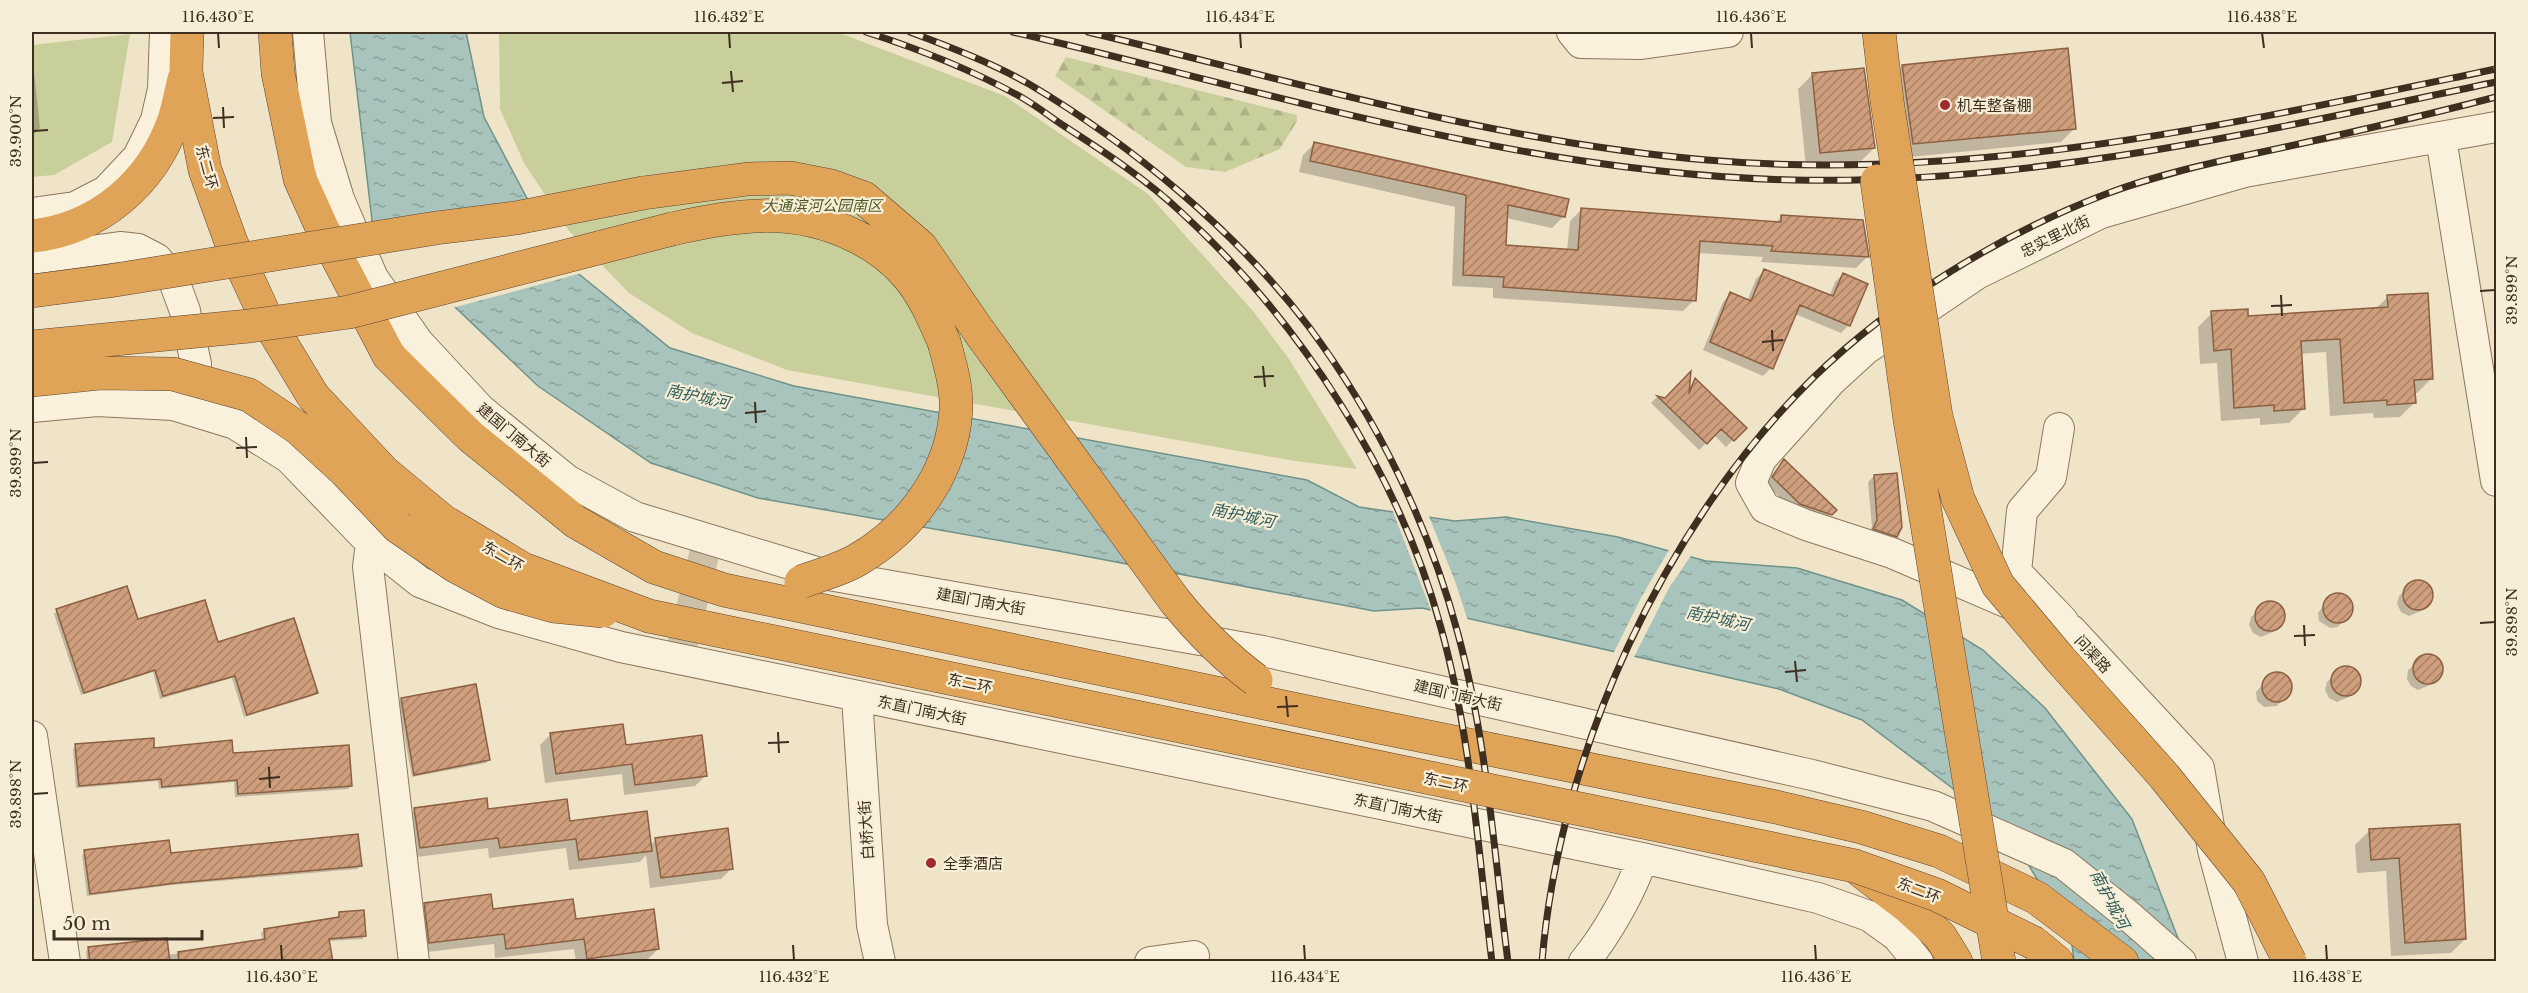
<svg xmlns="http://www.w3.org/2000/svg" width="2528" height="993" font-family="'Libre Baskerville','Noto Sans SC',serif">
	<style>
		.green { fill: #c9cf9b }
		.forest { fill: url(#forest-firs) }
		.water { fill: url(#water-ripples); stroke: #6f938a; stroke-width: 1.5 }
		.pier { fill: #f0e4c8 }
		.shadow { fill: #0003 }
		.building { fill: url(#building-hatch); stroke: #8d5f41; stroke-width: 1.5 }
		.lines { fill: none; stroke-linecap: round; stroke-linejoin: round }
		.minor-tunnel { stroke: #ccc0a6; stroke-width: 30; stroke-dasharray: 30 15; stroke-linecap: butt }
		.minor-casing { stroke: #8d765c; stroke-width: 32 }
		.highway-casing { stroke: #5b4430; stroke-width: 34 }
		.minor { stroke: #faf1dc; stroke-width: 30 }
		.highway { stroke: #e0a458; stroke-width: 33 }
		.rail-casing { stroke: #3d2e20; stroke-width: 7 }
		.rail { stroke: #f7eed8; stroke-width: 4.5; stroke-dasharray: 14; stroke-linecap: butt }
		.highway-bridge-casing { stroke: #5b4430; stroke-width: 34; stroke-linecap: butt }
		.highway-bridge { stroke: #e0a458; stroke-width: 33 }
		.ticks { fill: none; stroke: #3d2e20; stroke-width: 2 }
		.poi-dot { fill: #9e2a2b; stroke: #f7eed8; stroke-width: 2 }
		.labels { text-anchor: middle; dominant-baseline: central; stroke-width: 4.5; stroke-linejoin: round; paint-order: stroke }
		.poi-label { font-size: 15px; fill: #3d2e20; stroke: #f7eed8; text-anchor: start }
		.street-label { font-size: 15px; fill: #3d2e20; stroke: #f7eed8 }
		.park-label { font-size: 15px; font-style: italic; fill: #4d5a26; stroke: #f7eed8 }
		.water-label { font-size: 16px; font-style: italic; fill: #2f5d5a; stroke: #f7eed8 }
		.neatline { fill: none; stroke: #3d2e20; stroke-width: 2 }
		.ticks-label { font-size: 15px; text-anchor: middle; fill: #3d2e20 }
	</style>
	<defs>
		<pattern id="forest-firs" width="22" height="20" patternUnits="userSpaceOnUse" patternTransform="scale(1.5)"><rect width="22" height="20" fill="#c9cf9b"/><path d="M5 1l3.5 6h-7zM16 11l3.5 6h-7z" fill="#aeb285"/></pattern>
		<pattern id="water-ripples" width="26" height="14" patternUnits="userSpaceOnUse" patternTransform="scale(1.5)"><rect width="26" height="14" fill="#a9c4bc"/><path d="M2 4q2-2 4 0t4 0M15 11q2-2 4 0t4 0" fill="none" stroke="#8ba098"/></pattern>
		<pattern id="building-hatch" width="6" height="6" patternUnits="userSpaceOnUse" patternTransform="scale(1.5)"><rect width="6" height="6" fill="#cf9f7d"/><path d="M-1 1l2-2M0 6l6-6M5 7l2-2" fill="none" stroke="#a98266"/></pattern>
	</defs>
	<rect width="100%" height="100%" fill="#f0e4c8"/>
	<path class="green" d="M499 32H837L1005 96 1148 194 1253 311 1289 359 1357 469 1295 461 787 370 692 333 629 293 569 231 524 163 500 109Z
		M130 34 112 142 54 175 32 177V45Z"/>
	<path class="forest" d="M1066 57 1297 115V121L1280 149 1225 172 1186 167 1055 76Z"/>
	<path class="water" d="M350 32H466L484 117 558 257 670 348 794 386 1307 480 1359 507 1455 521 1506 517 1618 537 1706 561 1797 568 1902 600 1983 650 2045 708 2132 819 2179 941 2181 961H2074L2071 937 2008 830 1862 720 1779 689 1422 608 1374 611 1053 550 758 498 651 463 538 386 373 229Z"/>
	<path class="pier" d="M532 201 561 255 582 273 452 308 371 231Z
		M1392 509 1428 514 1455 581 1468 621 1432 613Z
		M1670 548 1692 554 1669 588 1633 659 1613 654 1642 596Z"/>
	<path class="shadow" d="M32 52 40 128 32 136Z
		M1902 66 2075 128 2061 142 1899 158 1888 80Z
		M1812 75 1874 148 1860 162 1806 167 1798 89Z
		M1315 143 1567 200 1563 217 1552 228 1506 218 1505 247 1567 251 1570 221 1581 210 1775 223 1782 216 1867 257 1856 268 1761 262 1763 257 1698 253 1694 300 1683 311 1493 298V288L1452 286 1455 207 1299 172 1303 155Z
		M1764 271 1829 297 1835 282 1843 274 1849 325 1841 333 1795 314 1771 368 1763 376 1703 350 1723 302 1731 294 1747 301 1756 279Z
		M2388 297 2432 378 2417 393H2413L2414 403 2400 417 2374 418 2373 413 2330 416 2326 352 2300 354 2304 408 2289 423 2260 425V418L2221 421 2217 363 2200 364 2198 327 2212 313 2247 318 2375 309Z
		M1695 381 1745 428 1726 447 1714 435 1699 450 1651 403 1657 397 1665 399 1688 388Z
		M1784 461 1835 510 1824 521 1793 510 1766 484Z
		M1874 476 1896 536 1890 542 1868 535 1872 527 1868 482Z
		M2414 582 2426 584 2431 591 2428 604 2421 611 2409 616 2401 612 2397 604 2399 596Z
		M2338 594 2349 600 2352 608 2338 627 2330 628 2319 621 2318 613 2330 597Z
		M2266 603 2278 605 2283 612 2280 625 2273 632 2261 637 2253 633 2249 625 2251 617Z
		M57 611 137 621 217 644 316 693 313 696 244 717 232 678 160 699 153 672 81 695 54 614Z
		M2423 657 2435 659 2440 665 2438 678 2430 685 2418 690 2411 686 2407 679 2408 670Z
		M2341 668 2354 670 2359 677 2356 689 2349 697 2337 702 2329 698 2325 690 2327 682Z
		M2281 674 2288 679 2289 692 2277 706 2264 707 2257 701 2256 692 2269 677Z
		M401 700 489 760 486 763 412 777 398 703Z
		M551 734 625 747 706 775 695 786 624 795 622 774 545 783 540 745Z
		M76 746 232 755 351 786 348 789 235 797 234 782 159 789 158 781 76 788 73 749Z
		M415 809 487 810 569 822 650 846 656 839 732 868 721 879 650 888 646 855 640 862 569 870 566 848 489 858 488 848 409 858 404 820Z
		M2458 825 2465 939 2451 953 2391 956 2386 871 2357 873 2355 845 2369 831Z
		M85 852 169 854 360 866 357 869 172 885 87 896 82 855Z
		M425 904 574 921 658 949 647 960 632 962H576L574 949 495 958 494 944 419 953 415 915Z
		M339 913 365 936 362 939 328 941 331 962H87L86 951 89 948 167 955 263 941 261 933 265 930 336 919Z"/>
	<path class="building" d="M2068 48 2076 129 1913 144 1902 65Z
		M1864 68 1875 148 1820 153 1812 73Z
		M1314 142 1569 199 1565 217 1508 205 1506 245 1578 250 1581 208 1781 222V215L1863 220 1869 257 1771 251 1773 246 1700 241 1696 301 1503 287 1504 277 1463 275 1466 195 1310 161Z
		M1764 269 1833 296 1843 273 1868 284 1850 326 1800 305 1773 369 1710 342 1730 292 1751 301Z
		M2428 293 2433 379 2414 380 2416 403 2387 405V400L2344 403 2340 339 2301 341 2305 409 2274 411V405L2234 408 2231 349 2214 351 2211 311 2248 309V316L2388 307 2387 295Z
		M1691 371 1689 394 1695 378 1747 428 1734 441 1721 429 1707 444 1657 396 1665 398Z
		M1784 459 1837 510 1832 515 1800 504 1772 477Z
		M1897 473 1902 527 1897 537 1873 529 1877 520 1874 475Z
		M2403 595a15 15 0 1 1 30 0a15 15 0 1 1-30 0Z
		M127 586 138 619 205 600 218 642 294 618 318 693 247 715 235 676 163 696 155 670 84 693 56 609Z
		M2323 608a15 15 0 1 1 30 0a15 15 0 1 1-30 0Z
		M2255 616a15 15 0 1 1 30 0a15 15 0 1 1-30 0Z
		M2413 669a15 15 0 1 1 30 0a15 15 0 1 1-30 0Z
		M2331 681a15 15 0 1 1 30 0a15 15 0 1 1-30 0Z
		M2262 687a15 15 0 1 1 30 0a15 15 0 1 1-30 0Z
		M476 684 490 760 414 775 401 698Z
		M623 724 626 745 702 735 707 776 635 785 632 764 556 774 550 733Z
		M154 738V748L232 740 233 753 349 745 352 786 238 794 237 780 162 787 161 779 79 786 75 744Z
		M487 798 488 809 567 799 570 821 647 811 652 851 579 860 576 839 500 848 498 838 420 848 414 808Z
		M2460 824 2466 939 2405 943 2399 858 2371 860 2369 829Z
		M728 828 733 869 661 878 655 838Z
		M358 834 362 866 176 883 90 894 84 850 169 840 171 853Z
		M491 894 493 909 573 899 576 919 654 909 659 949 587 959 584 939 506 949 504 934 429 943 424 903Z
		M364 910 366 936 329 939 333 962H179L178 952 265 939 264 929 339 917V912Z
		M167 938 170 962H90L88 947Z"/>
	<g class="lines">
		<path class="minor-tunnel" d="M679 659 708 538"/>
		<g class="minor-casing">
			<path id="minor" d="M308 32 316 123 339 199 373 278 418 342 481 410 567 480 635 517 823 574 1263 651 1812 775 1933 806 2064 864 2130 917 2181 962
				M1572 32 1581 43 1641 44 1728 32
				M2441 138 2496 481
				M32 213 75 207 106 191 138 157 156 120 163 89 165 32
				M32 259 120 247 138 249 157 259 174 281 185 311 196 364 188 403
				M32 407 97 401 173 405 235 424 289 458 371 543 420 582 499 613 621 647 1642 858 1818 898 1869 916 1897 936 1918 962
				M2059 428 2051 477 2022 511 2016 572 2063 621
				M371 543 368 567 414 962
				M857 697 872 925 880 962
				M32 736 65 962
				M1150 962 1194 956
				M1584 962C1605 937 1633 889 1642 858
				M2243 962 2213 850 2199 768 2071 630 1892 553 1806 525 1765 508 1751 483 1761 459 1831 381 1866 349 1977 274 2101 213 2244 172 2496 127"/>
		</g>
		<g class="highway-casing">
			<path id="highway" d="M187 32 186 72 205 170 231 242 266 318 313 396
				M275 32 278 73 300 179 323 230 389 356 470 436 576 522 654 567 724 590 1384 728 1776 807 1861 827 1939 851 2037 898 2122 962
				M643 193 748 179 790 178 831 186 864 198 921 247 978 330
				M672 229C737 215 792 205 855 236 874 245 892 258 906 274 923 293 934 319 944 342
				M32 236C99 229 152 183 174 120 178 107 181 92 184 79
				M1861 871 1907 906 1940 936 1956 962
				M2034 943 2057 962"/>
		</g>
		<use href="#minor" class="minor"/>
		<use href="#highway" class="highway"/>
		<g class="rail-casing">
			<path id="rail" d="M866 32C919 49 972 70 1021 97 1035 105 1048 115 1061 124 1103 151 1146 179 1182 213 1299 320 1400 475 1441 628 1471 736 1478 850 1492 962
				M910 32C950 47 992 63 1029 84 1132 145 1237 232 1309 327 1377 418 1429 525 1458 634 1487 741 1494 852 1508 962
				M1013 32C1270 92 1526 174 1793 180 2032 185 2264 131 2496 82
				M1088 32C1292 81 1496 142 1707 160 1974 183 2237 123 2496 69
				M1542 962C1559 753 1664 524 1814 377 1895 299 2001 234 2106 194 2156 175 2210 163 2262 152 2341 135 2419 117 2496 97"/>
		</g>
		<use href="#rail" class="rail"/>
		<g class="highway-bridge-casing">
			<path id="highway-bridge" d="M1879 32 1887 101 1936 416 1958 499 1998 585 2060 659 2164 776 2249 882 2290 962
				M1877 181 1910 420 1999 962
				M32 291 109 281 436 228 516 218 643 193
				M978 330 1175 601C1200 632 1225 657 1256 680
				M32 347 249 326 349 312 672 229
				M32 380 100 373 173 374 249 395 298 428 345 471 398 527 455 566 504 592 553 606 603 611
				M313 396 384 472 443 521 523 569 649 616 1855 866 1937 895 2034 943
				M801 582C819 575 840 570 857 560 911 529 952 473 956 410 957 387 950 364 944 342"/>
		</g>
		<use href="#highway-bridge" class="highway-bridge"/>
	</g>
	<path class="ticks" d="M218 33 219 48M729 33 730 48M1240 33 1241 48M1751 33 1752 48M2262 33 2264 48M731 71 733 92M722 83 743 81M223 107 224 128M213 118 234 117M33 131 48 130M2480 291 2495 290M2281 295 2282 316M2271 306 2292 305M1772 330 1773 351M1762 342 1783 340M1263 366 1265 387M1254 377 1274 376M755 402 756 423M745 413 766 411M246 437 247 458M236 448 257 447M33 463 48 462M2480 623 2495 622M2304 625 2305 646M2294 636 2315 635M1795 661 1797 682M1785 672 1806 670M1286 696 1288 717M1277 707 1298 706M778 732 779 753M768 743 789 742M269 767 270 788M259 779 280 777M33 794 48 793M281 945 282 960M793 945 794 960M1304 945 1305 960M1815 945 1816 960M2326 945 2327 960"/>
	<g class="poi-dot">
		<circle cx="1945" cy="105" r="6"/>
		<circle cx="931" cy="863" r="6"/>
	</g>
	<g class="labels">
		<g class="poi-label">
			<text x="1957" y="105">机车整备棚</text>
			<text x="943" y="863">全季酒店</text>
		</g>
		<g class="street-label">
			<text transform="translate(207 167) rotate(75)">东二环</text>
			<text transform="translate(2055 236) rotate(-26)">忠实里北街</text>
			<text transform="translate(514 435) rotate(40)">建国门南大街</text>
			<text transform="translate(503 556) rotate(30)">东二环</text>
			<text transform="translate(981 601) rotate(10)">建国门南大街</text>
			<text transform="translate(2093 654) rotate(47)">问渠路</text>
			<text transform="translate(970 683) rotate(12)">东二环</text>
			<text transform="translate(1458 695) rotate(13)">建国门南大街</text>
			<text transform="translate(922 710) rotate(12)">东直门南大街</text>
			<text transform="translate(1446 782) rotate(12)">东二环</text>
			<text transform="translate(1398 808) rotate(12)">东直门南大街</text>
			<text transform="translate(866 830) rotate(-94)">白桥大街</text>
			<text transform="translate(1919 890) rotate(21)">东二环</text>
		</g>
		<g class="park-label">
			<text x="822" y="205">大通滨河公园南区</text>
		</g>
		<g class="water-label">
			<text transform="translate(698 396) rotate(12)">南护城河</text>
			<text transform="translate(1243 515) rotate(12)">南护城河</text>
			<text transform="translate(1718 618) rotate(12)">南护城河</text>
			<text transform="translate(2110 899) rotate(62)">南护城河</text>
		</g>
	</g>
	<rect width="2528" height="993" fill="none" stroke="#f7eed8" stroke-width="66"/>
	<path d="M54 930v9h148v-9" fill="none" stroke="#3d2e20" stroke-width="3"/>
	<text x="63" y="930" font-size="18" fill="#3d2e20" stroke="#f7eed8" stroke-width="4.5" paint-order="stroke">50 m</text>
	<rect x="33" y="33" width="2462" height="927" class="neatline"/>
	<g class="ticks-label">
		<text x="218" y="22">116.430°E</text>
		<text x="729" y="22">116.432°E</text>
		<text x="1240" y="22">116.434°E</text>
		<text x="1751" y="22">116.436°E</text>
		<text x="2262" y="22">116.438°E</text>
		<text transform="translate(16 131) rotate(-90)" y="5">39.900°N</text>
		<text transform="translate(2512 290) rotate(-90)" y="5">39.899°N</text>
		<text transform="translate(16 463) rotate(-90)" y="5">39.899°N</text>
		<text transform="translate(2512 622) rotate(-90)" y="5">39.898°N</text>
		<text transform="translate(16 794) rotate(-90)" y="5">39.898°N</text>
		<text x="282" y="982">116.430°E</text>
		<text x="794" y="982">116.432°E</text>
		<text x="1305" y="982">116.434°E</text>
		<text x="1816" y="982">116.436°E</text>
		<text x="2327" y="982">116.438°E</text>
	</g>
</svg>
